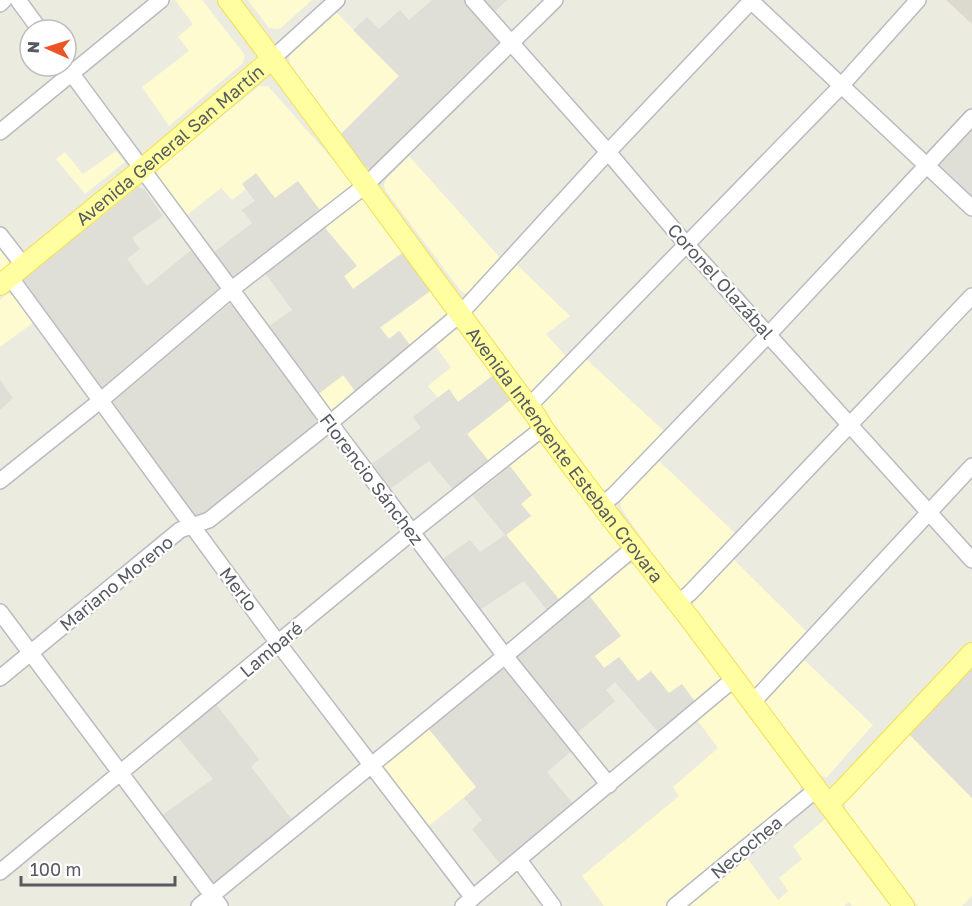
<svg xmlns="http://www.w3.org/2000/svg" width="972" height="906" font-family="'Golos Text',sans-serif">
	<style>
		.commercial { fill: #fefbd1 }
		.industrial { fill: #dfded7 }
		.education { fill: #dcdace }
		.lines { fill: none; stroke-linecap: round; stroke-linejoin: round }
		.minor-casing { stroke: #babbc1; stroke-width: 18 }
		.major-casing { stroke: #f3de51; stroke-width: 22 }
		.minor { stroke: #fff; stroke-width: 15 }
		.major { stroke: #fffea0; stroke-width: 20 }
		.labels { text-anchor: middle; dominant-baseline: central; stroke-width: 4.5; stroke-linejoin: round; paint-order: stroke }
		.street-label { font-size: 18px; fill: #585a61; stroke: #fff }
	</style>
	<rect width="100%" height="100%" fill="#ecebdf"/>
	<path class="commercial" d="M175 0H202L245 55 243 63 169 126 142 87 189 51 178 37 193 24Z
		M248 0H312L281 28 276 29 269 28Z
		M336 12 399 76 341 134 290 64 289 58 291 53Z
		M259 86H268L350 179 352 186 350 191 323 214 275 198 242 183 246 189 232 200 221 188 186 216 157 176 158 168Z
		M116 151 125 162 85 194 56 159 65 152 83 174Z
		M409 156 502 260 472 292 464 293 460 290 385 190 384 184 387 178Z
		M358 200H362L367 203 405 251 353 289 344 276 357 266 325 228Z
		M0 246 12 258 11 264 0 275Z
		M513 261 570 316 546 334 570 361 533 393 528 390 471 314V306Z
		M433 289 449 315 413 349 400 331 389 339 380 328Z
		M7 294 14 295 34 322 0 347V300Z
		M455 330 461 331 495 374 458 402 449 389 438 398 428 386 451 367 434 344 450 332Z
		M584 357 666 433 613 489 605 491 595 486 541 411V404L543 400Z
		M344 375 358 395 332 413 328 410 317 395Z
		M513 398 531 423V430L492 465 467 434Z
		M538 443H542L547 446 620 546 621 551 562 603 506 535 531 516 521 504 531 495 510 466Z
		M655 457 737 535 686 589 680 590 676 588 621 508 620 497Z
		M728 554 808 633 755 689H751L693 609V595Z
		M627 564H633L638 568 718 674 720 679 719 683 696 703 604 668 595 657 588 594Z
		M801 657 873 725 827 777 817 775 764 705 765 699Z
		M727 692 735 695 800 784V793L665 906H604L582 876 679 796 673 787 718 748 694 716Z
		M428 728 477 787 425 829 381 768 383 764Z
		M907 732 972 798V896L962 906H918L846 813 845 804 847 798Z
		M825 819 890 906H852L849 902 844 906H683L745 855 778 900 788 891 779 878 802 859 793 846Z"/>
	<path class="industrial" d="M432 0H466L501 41 500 46 371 170 364 165 341 134 399 76 353 30 367 17 379 29 400 10 409 20Z
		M480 0H507L492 14Z
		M972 126V200L940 172 938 165 940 160Z
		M256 173 275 198 298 181 323 214 234 280 230 278 213 253 252 223 242 210 255 201 242 184Z
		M138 187 144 189 163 216 132 238 140 249 127 259 147 286 195 247 222 283V292L101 392 22 283 23 280Z
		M325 228 357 266 344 276 353 289 405 251 433 289 380 327 389 339 399 331 413 349 358 395 343 375 317 395 268 327 292 310 265 273Z
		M232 304 236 305 319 414 320 424 197 521 110 407V400L228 305Z
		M495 374 513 398 467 434 492 465 457 494 429 461 387 491 369 466 421 428 413 417 449 389 458 402Z
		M0 380 13 398 0 410Z
		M510 466 532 495 521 504 531 516 506 535 562 603 550 614 524 581 478 611 440 561 470 540 480 552 505 535 473 496Z
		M588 594 621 636 595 656 604 668 619 657 638 681 651 671 669 693 682 684 696 703 659 733 615 682 606 690 615 701 576 734 516 659 518 654Z
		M972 662V798L907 732Z
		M499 670H510L574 749 547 772 574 805 501 865 472 829 482 820 464 798 476 787 428 728Z
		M215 703 259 759 251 767 293 821 214 884 211 885 158 818 213 779 176 735Z"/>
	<path class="education" d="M946 0H972V24Z"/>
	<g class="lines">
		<g class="minor-casing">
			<path id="minor" d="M18 0 40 30
				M473 0 608 152 686 244 972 560
				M750 0 972 208
				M0 4 4 0
				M273 58 337 0
				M66 66 330 423 505 656 609 785
				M0 132 161 0
				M0 235 24 266
				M10 277 278 643 473 898
				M529 406 841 86 918 0
				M0 481 100 401 232 289 366 185 555 0
				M601 505 614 495 769 334 972 117
				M678 603 690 593 972 296
				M0 612 220 906
				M0 678 180 530 209 520 330 423 460 314 608 152 752 0
				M753 702 972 466
				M519 860 553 906
				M0 872 412 532 543 428
				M199 906 505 656 635 547
				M463 906 735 678
				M675 906 817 789"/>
		</g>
		<g class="major-casing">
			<g id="major">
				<path id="s1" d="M228 0C332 137 432 278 536 416L543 428 601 505 690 619 904 906"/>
				<path id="s2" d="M0 285 142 169 273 58"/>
				<path d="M828 804 841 792 972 653"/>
			</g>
		</g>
		<use href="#minor" class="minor"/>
		<use href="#major" class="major"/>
	</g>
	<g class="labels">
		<g class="street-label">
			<text stroke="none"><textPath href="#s2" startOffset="220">Avenida General San Martín</textPath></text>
			<text transform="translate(721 281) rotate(48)">Coronel Olazábal</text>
			<text stroke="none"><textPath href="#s1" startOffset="566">Avenida Intendente Esteban Crovara</textPath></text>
			<text transform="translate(372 479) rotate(53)">Florencio Sánchez</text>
			<text transform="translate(116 583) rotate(-39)">Mariano Moreno</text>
			<text transform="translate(239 589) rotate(53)">Merlo</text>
			<text transform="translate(271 649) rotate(-40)">Lambaré</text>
			<text transform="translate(746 847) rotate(-40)">Necochea</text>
		</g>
	</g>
	<g transform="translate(48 48) rotate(273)"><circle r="28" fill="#ffffff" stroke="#bcbdc0" stroke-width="1.5"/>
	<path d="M0-4.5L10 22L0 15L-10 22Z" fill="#eb5426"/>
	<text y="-9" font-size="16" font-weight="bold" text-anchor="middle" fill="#585a61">N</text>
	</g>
	<path d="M21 876v9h154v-9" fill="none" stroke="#585a61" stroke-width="3"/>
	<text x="30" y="876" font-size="18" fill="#585a61" stroke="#ffffff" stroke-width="4.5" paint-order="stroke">100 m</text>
</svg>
